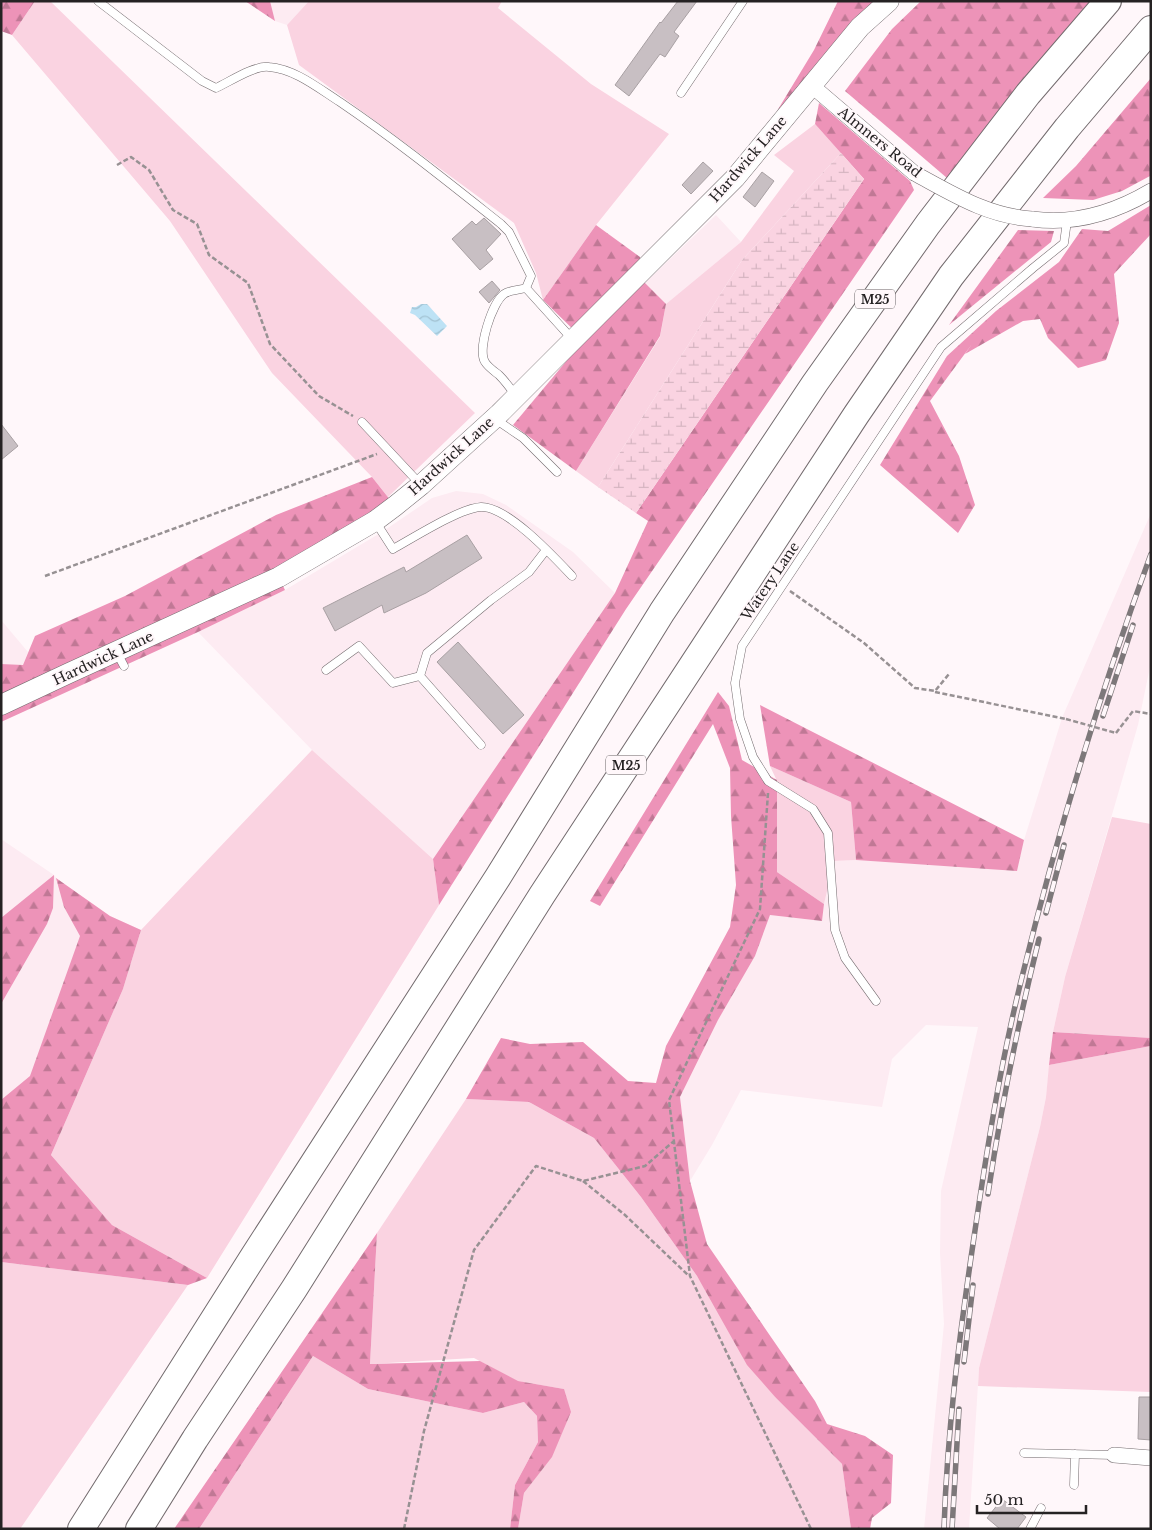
<svg xmlns="http://www.w3.org/2000/svg" width="1152" height="1530" font-family="'Libre Baskerville',serif">
	<style>
		.built { fill: #fdebf2 }
		.grass { fill: #fad3e1 }
		.forest { fill: url(#forest-firs) }
		.wetland { fill: url(#wetland-marsh) }
		.water { fill: url(#water-waves) }
		.building { fill: #c8bfc3; stroke: #a8a0a3 }
		.lines { fill: none; stroke-linecap: round; stroke-linejoin: round }
		.lane-casing { stroke: #736b6e; stroke-width: 9 }
		.street-casing { stroke: #736b6e; stroke-width: 16 }
		.secondary-casing { stroke: #736b6e; stroke-width: 21 }
		.highway-casing { stroke: #736b6e; stroke-width: 28 }
		.path { stroke: #979193; stroke-width: 2.5; stroke-dasharray: 5 2.5; stroke-linecap: butt }
		.lane { stroke: #fff; stroke-width: 8 }
		.street { stroke: #fff; stroke-width: 15 }
		.secondary { stroke: #fff; stroke-width: 20 }
		.highway { stroke: #fff; stroke-width: 26 }
		.rail-casing { stroke: #7d787a; stroke-width: 5.5 }
		.rail { stroke: #fff7fa; stroke-width: 4; stroke-dasharray: 11; stroke-linecap: butt }
		.street-bridge-casing { stroke: #736b6e; stroke-width: 16; stroke-linecap: butt }
		.path-bridge { stroke: #979193; stroke-width: 2.5; stroke-dasharray: 5 2.5; stroke-linecap: butt }
		.street-bridge { stroke: #fff; stroke-width: 15 }
		.labels { text-anchor: middle; dominant-baseline: central; stroke-width: 4; stroke-linejoin: round; paint-order: stroke }
		.shield { fill: #fff7fa; stroke: #666264; stroke-width: 1 }
		.shield-label { font-size: 12px; font-weight: bold; fill: #252223 }
		.street-label { font-size: 14px; fill: #252223; stroke: #fff7fa }
	</style>
	<defs>
		<pattern id="forest-firs" width="22" height="20" patternUnits="userSpaceOnUse" patternTransform="scale(1.25)"><rect width="22" height="20" fill="#ed93b8"/><path d="M5 1l3.5 6h-7zM16 11l3.5 6h-7z" fill="#c07895"/></pattern>
		<pattern id="wetland-marsh" width="20" height="14" patternUnits="userSpaceOnUse" patternTransform="scale(1.25)"><rect width="20" height="14" fill="#fad3e1"/><path d="M1 5h8M5 5V1M11 12h8M15 12V8" fill="none" stroke="#d6b5c1"/></pattern>
		<pattern id="water-waves" width="16" height="10" patternUnits="userSpaceOnUse" patternTransform="scale(1.25)"><rect width="16" height="10" fill="#bde2f5"/><path d="M0 5q4-4 8 0t8 0" fill="none" stroke="#a2c2d2"/></pattern>
	</defs>
	<rect width="100%" height="100%" fill="#fff7fa"/>
	<path class="built" d="M270 1H309L287 25 275 21Z
		M716 215 741 242 666 304 645 283Z
		M456 491 483 494 506 505 573 552 615 593 433 859 312 750 198 632 285 590 382 532 432 498Z
		M1151 513V662L1138 725 1065 977 1053 1032 1046 1097 1040 1127 979 1368 969 1529H924L944 1324 940 1253 941 1191 978 1027 926 1025 892 1059 882 1107 741 1090 712 1145 690 1181 680 1097 718 1020 755 956 770 915 822 921 824 904 834 861 856 860 1017 870 1024 840 1062 718Z
		M1 620 28 652 23 666 1 664Z
		M1 839 54 875 56 878 110 916 141 930 1 1223Z"/>
	<path class="grass" d="M35 1H50L475 413 388 497 372 477 272 373 170 221 12 35Z
		M309 1H502L498 8 591 84 669 134 596 225 543 300 536 273 514 223 299 65 287 25Z
		M815 124 841 153 742 260 598 487 576 471 660 337 666 304 741 242 794 171 774 155Z
		M312 750 433 859 439 905 207 1278 112 1225 51 1155 123 989 141 930Z
		M770 766 851 802 856 860 834 861 824 904 777 872V781Z
		M1112 817 1151 824V1038L1053 1032 1065 977Z
		M1151 1046V1392L978 1386 979 1368 1040 1127 1046 1097 1049 1065Z
		M466 1099 529 1102 594 1138 641 1197 697 1276 776 1398 842 1464 851 1529H518L524 1493 552 1456 564 1389 517 1381 474 1358 370 1364 377 1233Z
		M1 1262 188 1285 20 1529H1Z
		M313 1356 368 1389 483 1413 524 1402 537 1416 538 1442 515 1485 510 1529H199Z"/>
	<path class="forest" d="M1 1H35L12 35 1 31Z
		M245 1H270L275 21Z
		M838 1H875L777 111 814 50Z
		M921 1H1102L947 178 845 91 892 29Z
		M1151 78 1150 176 1122 191 1093 200 1043 198 1076 166Z
		M819 103 910 181 914 190 626 609 439 905 433 859 615 593 648 521 636 513 864 179 815 124Z
		M1151 205V234L1114 274 1119 323 1106 360 1078 368 1048 338 1040 319 1023 321 965 354 972 344 930 401 959 456 975 505 958 533 880 465 947 356 996 311 1059 262 1082 229 1108 231Z
		M596 225 640 257 645 283 666 304 660 336 576 471 513 425 584 340 543 300Z
		M1018 230 1054 231 1051 242 949 325Z
		M372 477 395 506 279 578 285 590 198 632 1 722V664L23 665 35 636 125 596 276 515Z
		M718 692 729 706 742 760 777 780V872L824 904 822 921 770 915 755 956 718 1020 680 1097 690 1181 707 1244 815 1401 827 1424 865 1436 893 1455 891 1503 872 1518 870 1529H851L842 1464 776 1398 747 1365 697 1276 641 1197 594 1138 529 1102 466 1099 501 1038 530 1044 583 1042 628 1081 656 1083 666 1046 730 927 736 885 731 816 730 768 713 724 600 906 590 901Z
		M760 705 1024 840 1017 871 856 860 851 802 770 766Z
		M54 875 53 908 47 924 1 1004V918Z
		M56 878 110 916 141 930 123 989 51 1155 112 1225 207 1278 188 1285 1 1262V1100L30 1076 80 936 64 907Z
		M1053 1032 1151 1038V1046L1049 1065Z
		M377 1233 370 1364 480 1361 518 1381 564 1389 571 1412 552 1457 524 1493 518 1529H510L515 1485 538 1442 537 1416 524 1402 483 1413 368 1389 313 1356 199 1529H174Z"/>
	<path class="wetland" d="M841 153 864 179 636 513 598 487 742 260Z"/>
	<path class="water" d="M421 304H427L447 326 437 336 415 315 410 313 412 307H416Z"/>
	<path class="building" d="M678 1H697L674 32 679 36 665 57 660 54 629 96 615 85 660 22 661 23Z
		M703 162 713 171 691 194 682 185Z
		M762 172 774 181 755 207 743 197Z
		M484 218 501 234 486 250 493 259 480 270 452 239 472 221 476 225Z
		M492 281 500 290 489 303 479 292Z
		M1 424 18 446 1 460Z
		M467 535 482 558 426 593 384 613 382 605 335 631 323 608 404 567 406 572Z
		M458 642 524 715 503 734 437 662Z
		M1139 1397H1151V1440L1138 1439Z
		M1002 1499 1026 1517 1017 1529H1000L987 1518Z"/>
	<g class="lines">
		<g class="lane-casing">
			<path id="lane" d="M98 1 202 81 216 88C229 82 255 65 269 67 295 69 318 88 340 102 396 140 448 182 501 224L509 232 531 276 526 288C519 290 510 290 504 294 492 303 477 349 485 362 488 367 494 371 499 375 505 381 511 389 516 396
				M681 93 743 1
				M526 288 573 340
				M495 419 523 438 557 472
				M362 422 421 485
				M375 521 393 549C413 538 460 508 481 507 507 506 554 557 572 576
				M117 653 124 666
				M326 670 359 646 393 683 420 676
				M481 745 420 676 427 653 491 600 529 572 546 550
				M876 1001 845 958 835 930 828 833 813 809 768 781 753 757 740 719 735 683 742 646 941 347 1033 268 1064 243 1067 221
				M1024 1453 1114 1455
				M1074 1485 1075 1454
				M1030 1529 1041 1508"/>
		</g>
		<g class="street-casing">
			<path id="street" d="M811 85 914 173
				M1032 219C1075 225 1114 213 1151 191
				M1114 1455 1151 1458"/>
		</g>
		<g class="secondary-casing">
			<path id="secondary" d="M1 705 67 674 279 577 375 521 395 506 421 485 499 414 735 178 860 27 889 1"/>
		</g>
		<g class="highway-casing">
			<path id="highway" d="M81 1529 253 1257 498 877 662 612 815 383 928 224 1028 94 1108 1
				M139 1529 195 1439 294 1289 542 895 856 415 951 276 1067 128 1151 29"/>
		</g>
		<path class="path" d="M117 165 131 157 149 170 173 210 197 224 209 255 248 283 270 344 319 396 353 416
			M45 576 377 454
			M790 591 864 643 915 688 935 691 949 674
			M935 692 1066 719
			M1116 733 1133 711 1151 714
			M768 793 760 909 669 1100 690 1276 811 1529
			M583 1181 625 1215 688 1275
			M404 1529 424 1431 474 1250 536 1166 583 1181 645 1166 674 1141"/>
		<use href="#lane" class="lane"/>
		<use href="#street" class="street"/>
		<use href="#secondary" class="secondary"/>
		<use href="#highway" class="highway"/>
		<g class="rail-casing">
			<path id="rail" d="M1103 716 1133 625
				M1046 913 1064 845
				M988 1194C1001 1108 1018 1023 1039 939
				M964 1362 973 1285
				M944 1529C947 1433 959 1339 973 1244 986 1155 1000 1065 1022 977 1057 834 1100 693 1151 554
				M952 1529 959 1409"/>
		</g>
		<use href="#rail" class="rail"/>
		<g class="street-bridge-casing">
			<path id="street-bridge" d="M914 173C953 194 987 216 1032 219"/>
		</g>
		<path class="path-bridge" d="M1066 719 1116 733"/>
		<use href="#street-bridge" class="street-bridge"/>
	</g>
	<g class="labels">
		<g class="shield">
			<rect x="855" y="289.5" width="40" height="19" rx="4"/>
			<rect x="606" y="755.5" width="40" height="19" rx="4"/>
		</g>
		<g class="shield-label">
			<text x="875" y="299">M25</text>
			<text x="626" y="765">M25</text>
		</g>
		<g class="street-label">
			<text transform="translate(880 142) rotate(39)">Almners Road</text>
			<text transform="translate(748 159) rotate(-49)">Hardwick Lane</text>
			<text transform="translate(451 456) rotate(-42)">Hardwick Lane</text>
			<text transform="translate(770 581) rotate(-56)">Watery Lane</text>
			<text transform="translate(103 658) rotate(-25)">Hardwick Lane</text>
		</g>
	</g>
	<rect width="1152" height="1530" fill="none" stroke="#252223" stroke-width="5"/>
	<path d="M977 1505v8h109v-8" fill="none" stroke="#252223" stroke-width="2.5"/>
	<text x="984" y="1505" font-size="15" fill="#252223" stroke="#fff7fa" stroke-width="4" paint-order="stroke">50 m</text>
</svg>
